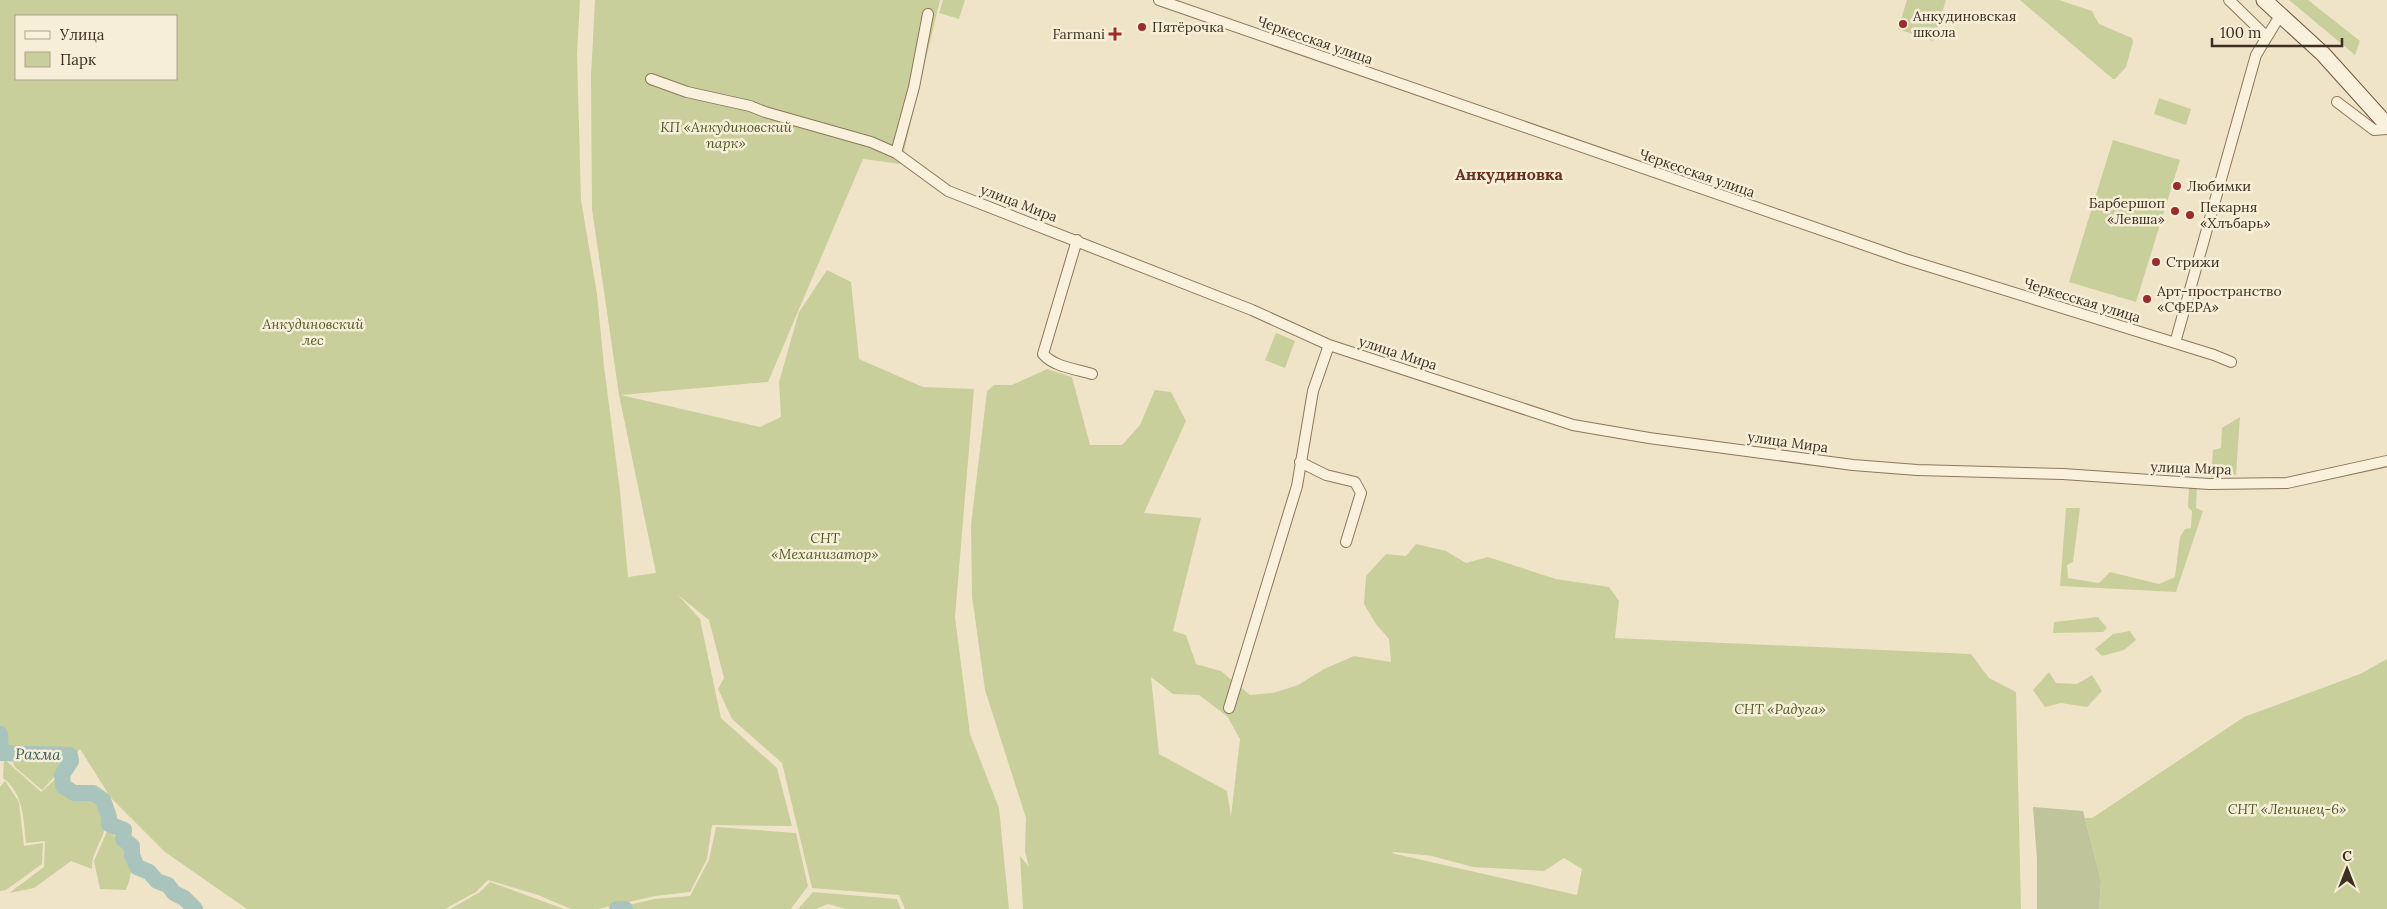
<svg xmlns="http://www.w3.org/2000/svg" width="2387" height="909" font-family="Lora,serif">
	<style>
		.green { fill: #c9cf9b; fill-rule: evenodd }
		.cemetery { fill: #bfc49a }
		.lines { fill: none; stroke-linecap: round; stroke-linejoin: round }
		.river { stroke: #a9c4bc; stroke-width: 16 }
		.street-casing { stroke: #8d765c; stroke-width: 12 }
		.secondary-casing { stroke: #6f573f; stroke-width: 17 }
		.street { stroke: #faf1dc; stroke-width: 10 }
		.secondary { stroke: #faf1dc; stroke-width: 15 }
		.poi-dot { fill: #9e2a2b; stroke: #f7eed8; stroke-width: 2 }
		.labels { text-anchor: middle; dominant-baseline: central; stroke-width: 5; stroke-linejoin: round; paint-order: stroke }
		.poi-label { font-size: 14px; fill: #3d2e20; stroke: #f7eed8; text-anchor: start }
		.street-label { font-size: 14px; fill: #3d2e20; stroke: #f7eed8 }
		.park-label { font-size: 14px; font-style: italic; fill: #4d5a26; stroke: #f7eed8 }
		.water-label { font-size: 15px; font-style: italic; fill: #2f5d5a; stroke: #f7eed8 }
		.quarter-label { font-size: 16px; font-weight: bold; fill: #6b2e1e; stroke: #f7eed8 }
	</style>
	<rect width="100%" height="100%" fill="#f0e4c8"/>
	<path class="green" d="M0 0H580L577 54 581 200 597 294 604 366 620 491 628 577 656 573 619 395 592 209 591 76 595 0H940L901 164 863 159 768 382 621 395 760 427 781 417 779 382 799 312 827 270 851 282 859 359 923 387 974 389 955 617 970 734 999 808 1009 909H905L899 895 812 888 782 763 732 719 718 689 724 678 709 620 678 595 700 619 721 718 777 768 792 826 712 825 707 859 690 892 655 896 598 909H571L538 895 488 880 476 892 445 909H247L165 852 111 798 80 749 42 790 15 767 0 728ZM16 16H176V79H16Z
		M943 0H965L959 19 939 13Z
		M1907 0H1946L1933 41 1898 29Z
		M2020 0H2059L2092 11 2099 24 2132 38 2133 42 2126 67 2115 79H2113Z
		M2289 0H2308L2360 41 2355 55Z
		M2159 98 2191 109 2186 125 2154 114Z
		M2113 140 2180 160 2136 302 2069 282Z
		M1276 333 1295 341 1285 368 1265 360Z
		M1047 369 1072 377 1090 445H1122L1140 425 1155 390 1171 392 1186 421 1144 513 1201 518 1173 631 1186 635 1196 664 1221 671 1250 695 1273 693 1298 685 1324 669 1354 656 1391 662 1389 639 1376 624 1364 604 1366 576 1386 554 1406 556 1416 544 1446 551 1466 563 1488 557 1556 579 1609 587 1619 601 1615 638 1971 654 1989 678 2016 692 2021 909H1023L1020 856 1029 867 1025 852 1026 818 985 690 972 596 971 525 987 391 994 385H1012ZM1151 677 1173 694 1199 695 1227 716 1240 739 1231 816 1227 791 1159 754ZM1395 852 1432 856 1473 867 1544 871 1564 858 1582 869 1577 895 1391 853Z
		M2240 417 2236 475 2211 477 2213 450 2221 448 2222 428Z
		M2197 487 2196 508 2203 511 2176 592 2060 586 2066 508H2080L2073 562 2067 565 2068 578 2099 583 2110 572 2159 584 2175 577 2180 537 2185 529 2191 528 2192 511 2188 507 2189 488Z
		M2098 617 2107 628 2103 632 2053 633 2054 622Z
		M2130 631 2136 640 2124 650 2102 656 2095 649 2113 634Z
		M2387 659V909H2099L2101 880 2085 818H2092L2244 717 2360 674Z
		M2049 672 2056 683 2077 684 2092 675 2102 691 2087 707 2061 703 2045 707 2033 690Z
		M4 759 41 792 58 777 59 786 70 795 93 796C96 801 102 807 104 813 112 832 90 850 92 869L71 861 34 888 9 893 44 867 45 841 26 843C23 818 24 794 3 778Z
		M5 781 19 802 24 846 43 843 42 864 6 890 0 891V787Z
		M716 827 796 833 808 886 791 909H632L629 905 654 899 690 896 709 860Z
		M108 829C129 852 138 858 126 890L100 889 94 861Z
		M490 882 564 909H450L480 892Z
		M813 892 897 899 901 909H846L828 904 816 909H798Z"/>
	<path class="cemetery" d="M2033 807 2083 811 2101 880 2099 909H2037V859Z"/>
	<g class="lines">
		<path class="river" d="M0 734 1 753 70 755 71 761 62 775 63 786 74 793H93L103 800 109 817V824L124 830 123 839 132 846V855L137 867 149 872 157 881 168 885 174 893 184 898 195 909
			M617 909H625"/>
		<g class="street-casing">
			<path id="street" d="M1159 0 1905 259 2214 355 2231 362
				M2229 0 2267 37
				M651 79 687 92 750 106 765 112 871 142 896 153 948 191 1252 310 1329 345 1573 425 1649 438 1853 465 1917 470 2063 474 2209 484 2287 483 2387 461
				M2337 102 2374 130 2387 129
				M896 153 914 87 928 14
				M1077 240 1043 354C1054 367 1076 369 1092 374
				M2175 343 2256 55 2281 14
				M1300 462 1326 475 1355 482 1361 493 1346 542
				M1229 708 1297 486 1313 391 1329 345"/>
		</g>
		<g class="secondary-casing">
			<path id="secondary" d="M2264 0 2323 54 2387 125"/>
		</g>
		<use href="#street" class="street"/>
		<use href="#secondary" class="secondary"/>
	</g>
	<g class="poi-dot">
		<circle cx="1903" cy="24" r="5"/>
		<circle cx="1142" cy="27" r="5"/>
		<path d="M1112.5 26.5h5v5h5v5h-5v5h-5v-5h-5v-5h5z"/>
		<circle cx="2177" cy="186" r="5"/>
		<circle cx="2175" cy="211" r="5"/>
		<circle cx="2190" cy="215" r="5"/>
		<circle cx="2156" cy="262" r="5"/>
		<circle cx="2147" cy="299" r="5"/>
	</g>
	<g class="labels">
		<g class="poi-label">
			<text x="1913" y="16">Анкудиновская<tspan x="1913" dy="16">школа</tspan></text>
			<text x="1152" y="27">Пятёрочка</text>
			<text x="1105" y="34" text-anchor="end">Farmani</text>
			<text x="2187" y="186">Любимки</text>
			<text x="2165" y="203" text-anchor="end">Барбершоп<tspan x="2165" dy="16">«Левша»</tspan></text>
			<text x="2200" y="207">Пекарня<tspan x="2200" dy="16">«Хлъбарь»</tspan></text>
			<text x="2166" y="262">Стрижи</text>
			<text x="2157" y="291">Арт-пространство<tspan x="2157" dy="16">«СФЕРА»</tspan></text>
		</g>
		<g class="street-label">
			<text transform="translate(1315 40) rotate(19)">Черкесская улица</text>
			<text transform="translate(1697 173) rotate(19)">Черкесская улица</text>
			<text transform="translate(1019 203) rotate(21)">улица Мира</text>
			<text transform="translate(2082 300) rotate(17)">Черкесская улица</text>
			<text transform="translate(1398 353) rotate(18)">улица Мира</text>
			<text transform="translate(1788 442) rotate(8)">улица Мира</text>
			<text transform="translate(2191 468) rotate(2)">улица Мира</text>
		</g>
		<g class="park-label">
			<text x="726" y="127">КП «Анкудиновский<tspan x="726" dy="16">парк»</tspan></text>
			<text x="313" y="324">Анкудиновский<tspan x="313" dy="16">лес</tspan></text>
			<text x="825" y="538">СНТ<tspan x="825" dy="16">«Механизатор»</tspan></text>
			<text x="1780" y="709">СНТ «Радуга»</text>
			<text x="2287" y="809">СНТ «Ленинец-6»</text>
		</g>
		<g class="water-label">
			<text transform="translate(38 754) rotate(1)">Рахма</text>
		</g>
		<g class="quarter-label">
			<text x="1509" y="174">Анкудиновка</text>
		</g>
	</g>
	<rect x="15" y="15" width="162" height="65" fill="#f7eed8" stroke="#ada18e"/>
	<rect x="25" y="31" width="25" height="8" fill="#faf1dc" stroke="#ada18e"/>
	<text x="60" y="40" font-size="15" fill="#3d2e20">Улица</text>
	<rect x="25" y="52" width="25" height="15" fill="#c9cf9b" stroke="#ada18e"/>
	<text x="60" y="65" font-size="15" fill="#3d2e20">Парк</text>
	<g transform="translate(2347 869)" stroke="#f7eed8" stroke-width="4" paint-order="stroke">
	<path d="M0-4L9 19L0 12L-9 19Z" fill="#3d2e20"/>
	<text y="-8" font-size="14" font-weight="bold" text-anchor="middle" fill="#3d2e20">С</text>
	</g>
	<path d="M2212 38v8h130v-8" fill="none" stroke="#3d2e20" stroke-width="2.5"/>
	<text x="2220" y="38" font-size="15" fill="#3d2e20" stroke="#f7eed8" stroke-width="4" paint-order="stroke">100 m</text>
</svg>
